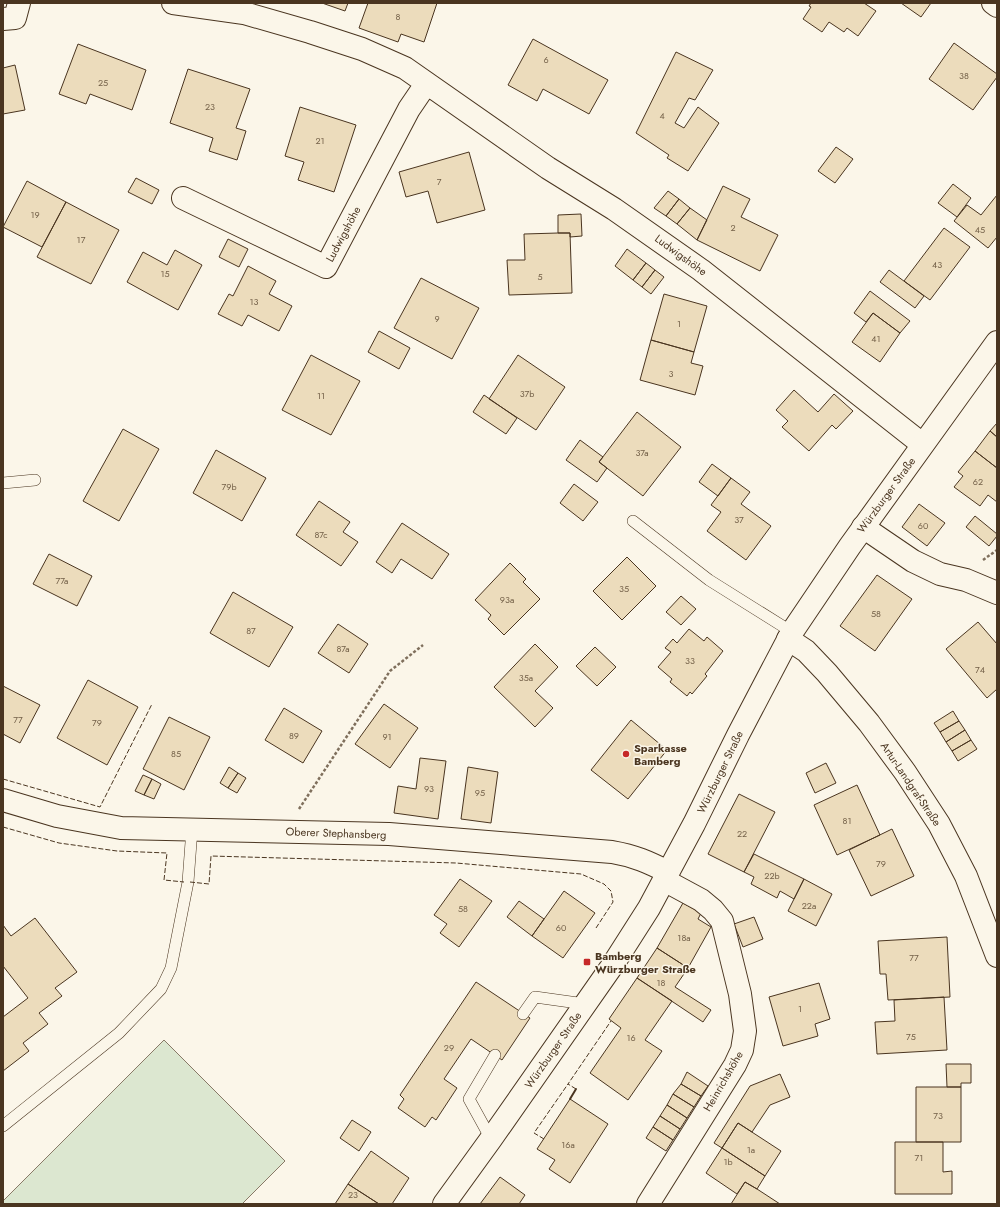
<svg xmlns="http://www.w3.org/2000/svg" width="1000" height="1207" font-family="Jost,sans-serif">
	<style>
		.green { fill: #dce7d0; stroke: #887966 }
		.building { fill: #ecdcbc; stroke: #4a3520 }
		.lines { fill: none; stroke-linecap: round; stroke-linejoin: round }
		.service-casing { stroke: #4a3520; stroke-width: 12 }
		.minor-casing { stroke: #4a3520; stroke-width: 24 }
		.tertiary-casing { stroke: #4a3520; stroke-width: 24 }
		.path { stroke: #7f6f5c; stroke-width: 2.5; stroke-dasharray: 3 2; stroke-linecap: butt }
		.service { stroke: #fbf6e9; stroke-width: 11 }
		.minor { stroke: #fbf6e9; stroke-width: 22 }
		.tertiary { stroke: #fbf6e9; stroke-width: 22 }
		.fence { stroke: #4a3520; stroke-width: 1; stroke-dasharray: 5 2; stroke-linecap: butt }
		.wall { stroke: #4a3520; stroke-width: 2 }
		.poi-dot { fill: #c62828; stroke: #fbf6e9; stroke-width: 1.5 }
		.labels { text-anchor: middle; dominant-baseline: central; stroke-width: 3; stroke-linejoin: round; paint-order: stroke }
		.number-label { font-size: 9px; fill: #725f47 }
		.street-label { font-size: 11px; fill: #4a3520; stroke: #fbf6e9 }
		.poi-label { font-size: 11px; font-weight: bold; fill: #4a3520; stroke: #fbf6e9; text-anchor: start }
	</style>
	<rect width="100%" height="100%" fill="#fbf6e9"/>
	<path class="green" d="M164 1040 285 1161 242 1204H3V1201Z"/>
	<path class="building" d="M322 3H348L345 11Z
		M368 3H437L424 42 401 34 398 42 359 28Z
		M811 3H864L876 11 858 36 847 28 844 32 829 22 822 32 803 19 811 7 809 6Z
		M901 3H931L921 17Z
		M533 39 608 80 589 114 543 89 537 101 508 85Z
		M954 43 997 74V77L973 110 929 79Z
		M78 44 146 70 132 110 90 94 86 104 59 94Z
		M676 52 713 70 695 100 689 98 675 123 684 128 698 107 719 123 688 171 667 158 669 155 636 133Z
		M15 65 25 110 3 114V68Z
		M188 69 250 89 236 128 246 131 237 160 209 151 213 138 170 123Z
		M300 107 356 125 334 192 298 180 304 162 285 156Z
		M836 147 853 159 835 183 818 171Z
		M469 152 485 210 437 223 428 191 406 197 399 172Z
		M136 178 159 190 152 204 128 192Z
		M27 181 66 202 42 247 3 227Z
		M953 184 971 198 957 217 938 203Z
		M723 186 750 199 741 217 778 235 760 271 697 240Z
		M668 191 679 199 666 216 654 208Z
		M997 195V237L988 248 954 221 967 205 981 215Z
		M679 199 690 208 677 224 666 216Z
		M66 202 119 230 91 284 37 257Z
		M690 208 707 220 697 240 677 224Z
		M581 214 582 236 570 237V233H558V215Z
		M944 228 970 247 930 300 904 281Z
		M558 233H570L572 293 509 295 507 260H525L524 234Z
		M228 239 248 249 239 267 219 257Z
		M627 249 646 263 633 280 615 266Z
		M175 250 202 265 178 310 127 282 143 252 167 265Z
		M646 263 655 270 642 287 633 280Z
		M248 266 276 281 269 294 292 306 279 331 248 315 242 326 218 314 229 294 233 296Z
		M655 270 664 277 651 294 642 287Z
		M889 270 924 296 915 308 880 282Z
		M421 278 479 308 452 359 394 328Z
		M870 291 910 321 900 333 873 313 866 322 854 313Z
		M664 294 707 306 694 352 651 340Z
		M873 313 900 333 880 362 852 342Z
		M379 331 410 348 399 369 368 352Z
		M651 340 694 352 691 363 703 366 695 395 640 380Z
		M311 355 360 381 331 435 282 410Z
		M518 355 565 387 536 430 489 399Z
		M794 390 818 412 834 394 853 411 836 429 832 425 809 451 782 427 788 421 776 410Z
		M484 395 517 418 506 434 473 412Z
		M637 412 681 447 643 496 599 462Z
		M997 423V437L990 431Z
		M123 429 159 449 119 521 83 501Z
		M990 431 997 437V468L975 451Z
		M580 440 603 457 599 462 607 468 597 482 566 460Z
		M216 450 266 478 242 521 193 493Z
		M975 451 997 468V502L988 495 980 506 954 487 963 476 958 472Z
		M712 464 731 478 718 496 699 482Z
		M731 478 750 492 741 504 771 526 746 560 707 531 721 512 711 505Z
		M574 484 598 502 583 521 560 503Z
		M319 501 350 522 343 532 358 542 341 566 296 535Z
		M919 504 945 523 927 546 902 527Z
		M975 516 997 534V536L989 546 966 527Z
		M402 523 449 554 432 579 401 559 392 573 376 562Z
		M49 554 92 576 77 606 33 584Z
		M627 557 656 586 622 620 593 591Z
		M510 563 526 579 523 582 540 599 504 635 488 619 491 615 475 600Z
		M877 575 912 599 875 651 840 626Z
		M233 592 293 627 269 667 210 633Z
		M681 596 696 609 681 625 666 612Z
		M978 622 997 644V689L987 698 946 649Z
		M338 624 368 644 349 673 318 653Z
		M689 629 704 641 707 637 723 651 705 674 707 676 692 694 690 692 687 696 670 682 672 679 658 667 671 652 665 648 673 639 677 643Z
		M535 644 558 667 535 691 553 708 535 727 494 687Z
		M595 647 616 667 597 686 576 666Z
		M88 680 138 707 107 765 57 738Z
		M3 686 40 705 20 743 3 734Z
		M384 704 418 728 390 768 355 744Z
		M284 708 322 731 303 763 265 740Z
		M953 711 959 721 940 732 934 723Z
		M169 717 210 737 184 790 143 769Z
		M631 720 667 750 628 799 591 770Z
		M959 721 965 730 946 742 940 732Z
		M965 730 971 740 952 751 946 742Z
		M971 740 977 749 958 761 952 751Z
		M420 758 446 761 438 819 394 813 398 786 416 789Z
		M826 763 836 783 815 793 806 773Z
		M229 767 238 773 228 788 220 783Z
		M468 767 498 772 491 823 461 819Z
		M238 773 246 778 237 793 228 788Z
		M143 775 152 779 144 795 135 791Z
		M152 779 161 784 154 799 144 795Z
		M857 785 880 835 837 855 814 805Z
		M739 794 775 812 744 872 708 854Z
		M892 829 914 876 871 896 849 850Z
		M754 854 804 879 794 899 780 891 777 898 751 884 754 877 744 872Z
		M460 879 492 901 459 947 440 933 447 924 434 915Z
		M804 879 832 894 816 926 788 911Z
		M564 891 595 913 563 958 532 936Z
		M519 901 544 919 532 936 507 917Z
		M683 903 701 913 698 919 711 927 688 968 657 948Z
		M754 917 763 939 743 947 734 924Z
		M35 918 77 972 55 988 62 996 39 1013 48 1024 23 1043 29 1051 3 1071V1017L28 998 3 966V925L11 936Z
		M947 937 950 997 888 1000 886 974H880L878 941Z
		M657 948 688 968 675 987 711 1010 703 1022 637 978Z
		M637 978 672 1001 645 1040 662 1051 628 1100 590 1073 621 1028 609 1019Z
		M476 982 530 1018 502 1060 471 1039 444 1079 457 1088 436 1120 432 1117 425 1127 398 1108 404 1099 400 1095Z
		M819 983 830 1019 815 1024 818 1036 783 1046 769 997Z
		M944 997 947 1050 877 1054 875 1022 895 1021 894 1000Z
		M946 1064H971V1083H961V1087H947Z
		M687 1072 708 1086 701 1096 681 1084Z
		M780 1074 790 1097 770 1105 752 1132 738 1123 722 1148 714 1143 750 1086Z
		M681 1084 701 1096 694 1107 673 1094Z
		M916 1087H961V1142H916Z
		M673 1094 694 1107 687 1118 667 1105Z
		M570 1099 608 1124 570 1183 549 1169 555 1160 537 1149Z
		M667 1105 687 1118 680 1129 660 1116Z
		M660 1116 680 1129 673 1140 653 1127Z
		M352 1120 371 1132 359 1151 340 1138Z
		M738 1123 781 1151 765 1176 722 1148Z
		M653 1127 673 1140 666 1151 646 1138Z
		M895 1142H943V1172L952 1171V1194H895Z
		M722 1148 765 1176 757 1189 745 1182 737 1194 706 1173Z
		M371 1151 409 1178 392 1204H379L348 1184Z
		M500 1177 525 1195 519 1204H480Z
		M745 1182 757 1189 780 1204H731Z
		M348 1184 379 1204H335Z"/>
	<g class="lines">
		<g class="service-casing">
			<path id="service" d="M3 483 35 480
				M633 521 709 580 792 632
				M523 1014 535 997 585 1004
				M3 1126 119 1033 161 989 171 968 188 882 192 829
				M491 1139 469 1099 495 1055"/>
		</g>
		<g class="minor-casing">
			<path id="minor" d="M173 3 244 13 310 32 362 49 405 68 548 168 614 209 701 270 922 444
				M993 3 997 6
				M3 19 15 18 19 3
				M183 198 326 267 409 109 426 84
				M863 527 913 561 940 574 966 580 997 593
				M788 639 806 651 827 673 869 723 905 772 939 824 966 876 997 956
				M3 800 57 816 121 828 389 834 612 852C635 856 648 862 668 872
				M648 1204 735 1065 742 1050 745 1031 740 994 722 921 713 910 701 900 664 880"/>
		</g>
		<g class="tertiary-casing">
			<path id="tertiary" d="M444 1204 491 1139 612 966 649 908 694 824 738 735 792 632 850 546 997 342"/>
		</g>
		<path class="path" d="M983 560 997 550
			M299 809 390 671 423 645"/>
		<use href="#service" class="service"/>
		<use href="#minor" class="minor"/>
		<use href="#tertiary" class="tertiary"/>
		<path class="fence" d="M3 779 100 807 152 704
			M3 827 59 843 117 851 167 853 164 880 184 882
			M190 882 209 884 211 856 456 863 581 874 604 884 611 891 613 902 596 928
			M576 1089 568 1084 611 1021
			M544 1139 534 1133 568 1084"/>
		<path class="wall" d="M570 1099 576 1089"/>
	</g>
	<g class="poi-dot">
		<circle cx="626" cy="754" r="4"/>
		<rect x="583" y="958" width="8" height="8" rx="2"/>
	</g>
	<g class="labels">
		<g class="number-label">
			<text x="398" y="16">8</text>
			<text x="546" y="59">6</text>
			<text x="964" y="75">38</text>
			<text x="103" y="82">25</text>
			<text x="210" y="106">23</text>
			<text x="662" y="115">4</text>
			<text x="320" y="140">21</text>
			<text x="439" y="181">7</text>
			<text x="35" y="214">19</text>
			<text x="733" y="227">2</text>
			<text x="980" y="229">45</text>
			<text x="81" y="239">17</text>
			<text x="937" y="264">43</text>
			<text x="165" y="273">15</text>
			<text x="540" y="276">5</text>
			<text x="254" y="301">13</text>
			<text x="437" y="318">9</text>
			<text x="679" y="323">1</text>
			<text x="876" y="338">41</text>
			<text x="671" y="373">3</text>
			<text x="527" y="393">37b</text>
			<text x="321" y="395">11</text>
			<text x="642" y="452">37a</text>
			<text x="978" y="481">62</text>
			<text x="229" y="486">79b</text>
			<text x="739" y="519">37</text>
			<text x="923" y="525">60</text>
			<text x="321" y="534">87c</text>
			<text x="62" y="580">77a</text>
			<text x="624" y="588">35</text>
			<text x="507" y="599">93a</text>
			<text x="876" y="613">58</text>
			<text x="251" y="630">87</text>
			<text x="343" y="648">87a</text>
			<text x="690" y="660">33</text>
			<text x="980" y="669">74</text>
			<text x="526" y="677">35a</text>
			<text x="18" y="719">77</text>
			<text x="97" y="722">79</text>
			<text x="294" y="735">89</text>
			<text x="387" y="736">91</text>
			<text x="176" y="753">85</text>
			<text x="429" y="788">93</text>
			<text x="480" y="792">95</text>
			<text x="847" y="820">81</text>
			<text x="742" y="833">22</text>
			<text x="881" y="863">79</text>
			<text x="772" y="875">22b</text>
			<text x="809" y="905">22a</text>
			<text x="463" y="908">58</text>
			<text x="561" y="927">60</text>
			<text x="684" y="937">18a</text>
			<text x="914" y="957">77</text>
			<text x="661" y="982">18</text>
			<text x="800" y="1008">1</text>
			<text x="911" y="1036">75</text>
			<text x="631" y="1037">16</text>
			<text x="449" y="1047">29</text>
			<text x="938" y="1115">73</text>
			<text x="568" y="1144">16a</text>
			<text x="751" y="1149">1a</text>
			<text x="919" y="1157">71</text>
			<text x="728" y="1161">1b</text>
			<text x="353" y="1194">23</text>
		</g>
		<g class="street-label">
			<text transform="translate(343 234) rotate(-62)">Ludwigshöhe</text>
			<text transform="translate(681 255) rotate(36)">Ludwigshöhe</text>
			<text transform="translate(886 495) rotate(-54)">Würzburger Straße</text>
			<text transform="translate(720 772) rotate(-64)">Würzburger Straße</text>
			<text transform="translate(911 784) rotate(56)">Artur-Landgraf-Straße</text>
			<text transform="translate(336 833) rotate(2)">Oberer Stephansberg</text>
			<text transform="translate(553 1050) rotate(-55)">Würzburger Straße</text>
			<text transform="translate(723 1081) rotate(-60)">Heinrichshöhe</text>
		</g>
		<g class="poi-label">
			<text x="634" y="748">Sparkasse<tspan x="634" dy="13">Bamberg</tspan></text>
			<text x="595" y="956">Bamberg<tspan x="595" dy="13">Würzburger Straße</tspan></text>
		</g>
	</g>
	<rect width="1000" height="1207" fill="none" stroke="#4a3520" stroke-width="8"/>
</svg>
